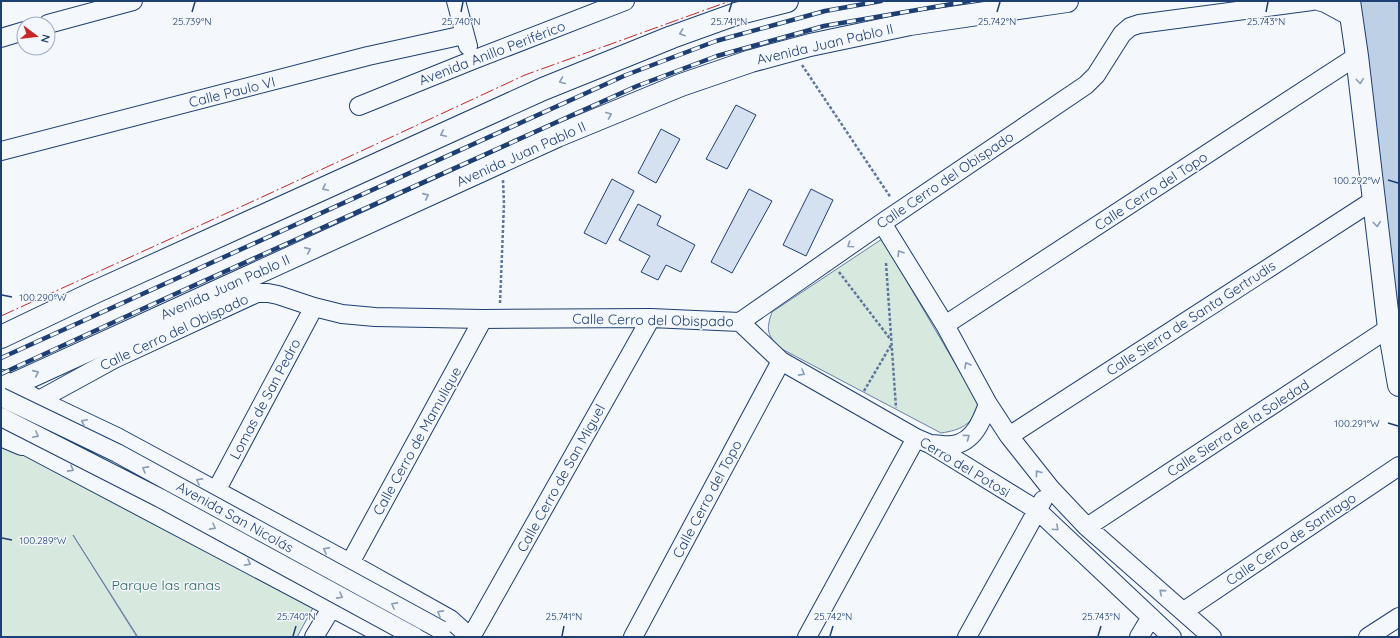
<svg xmlns="http://www.w3.org/2000/svg" width="1400" height="638" font-family="Quicksand,sans-serif">
	<style>
		.green { fill: #d7e8df; stroke: #687fa3 }
		.water { fill: #bed0e5; stroke: #687fa3 }
		.building { fill: #d5e0f0; stroke: #1d3f73 }
		.lines { fill: none; stroke-linecap: round; stroke-linejoin: round }
		.minor-casing { stroke: #1d3f73; stroke-width: 20 }
		.major-casing { stroke: #1d3f73; stroke-width: 24 }
		.path { stroke: #5e769c; stroke-width: 2.5; stroke-dasharray: 3 2; stroke-linecap: butt }
		.minor { stroke: #f4f7fb; stroke-width: 18 }
		.major { stroke: #f4f7fb; stroke-width: 22 }
		.rail-casing { stroke: #1d3f73; stroke-width: 4.5 }
		.rail { stroke: #f4f7fb; stroke-width: 3; stroke-dasharray: 9; stroke-linecap: butt }
		.minor-bridge-casing { stroke: #1d3f73; stroke-width: 20; stroke-linecap: butt }
		.minor-bridge { stroke: #f4f7fb; stroke-width: 18 }
		.power { stroke: #c62828; stroke-width: 1; stroke-dasharray: 14 3 2 3; stroke-linecap: butt }
		.oneway { stroke: #889bb7 }
		.ticks { fill: none; stroke: #1d3f73; stroke-width: 1.5 }
		.labels { text-anchor: middle; dominant-baseline: central; stroke-width: 3; stroke-linejoin: round; paint-order: stroke }
		.street-label { font-size: 14px; fill: #1d3f73; stroke: #f4f7fb }
		.park-label { font-size: 14px; fill: #2c6c60; stroke: #f4f7fb }
		.ticks-label { font-size: 10px; text-anchor: middle; fill: #1d3f73; stroke: #f4f7fb; stroke-width: 3; stroke-linejoin: round; paint-order: stroke }
	</style>
	<rect width="100%" height="100%" fill="#f4f7fb"/>
	<path class="green" d="M882 239 980 406C971 425 961 430 941 433L778 347C767 333 766 330 772 312Z
		M1 433 314 606 297 637H138L73 535 137 637H1Z"/>
	<path class="water" d="M1352 1H1399V385Z"/>
	<path class="building" d="M736 105 756 115 727 169 706 159Z
		M661 129 680 139 656 183 638 173Z
		M612 179 634 191 606 244 584 233Z
		M749 189 772 201 732 273 711 262Z
		M811 189 833 200 806 256 783 245Z
		M638 204 661 216 657 225 695 245 681 272 666 265 658 280 641 272 650 256 619 240Z"/>
	<g class="lines">
		<g class="minor-casing">
			<path id="minor" d="M456 1 468 46
				M1318 1 1325 3 1351 17
				M48 24 133 1
				M1 38 24 31
				M359 106 473 60 625 1
				M1 151 368 56 464 35
				M882 223 945 325 988 404 1009 436 1051 489 1087 527 1212 637
				M740 322 781 361 916 438 930 444 1037 510 1172 637
				M945 325 1357 56
				M2 379 39 400 117 437 178 470 350 563 450 619 470 637
				M18 420 39 400 114 359 257 293H268L278 295 314 307 342 314 375 317 483 319 651 318 740 322 882 223 1086 85 1096 75 1122 34 1130 27 1139 24 1312 1
				M12 436 22 444 387 637
				M1009 436 1374 200
				M931 444C938 444 946 446 953 445 974 442 982 420 988 404
				M216 491 314 307
				M1087 527 1389 328
				M350 563 483 319
				M1184 611 1399 466
				M314 637 332 607
				M471 637 651 318
				M633 637 781 361
				M807 637 916 438
				M967 637 1043 500
				M1139 637 1151 617
				M1368 637 1399 617"/>
		</g>
		<g class="major-casing">
			<path id="major" d="M1349 1 1357 56 1389 328 1399 385
				M1 337 95 292 543 89 672 37 736 14 787 1
				M1 390 557 136 681 85 751 61 810 45 910 24 1067 1
				M1 435 22 444"/>
		</g>
		<path class="path" d="M802 65 891 198
			M886 263 896 408
			M839 272 891 340
			M500 303 504 204 503 180
			M864 391 891 345"/>
		<use href="#minor" class="minor"/>
		<use href="#major" class="major"/>
		<g class="rail-casing">
			<path id="rail" d="M1 358 626 75 716 41 825 11 881 1
				M1 374 175 294 637 86 717 56 824 26 969 1"/>
		</g>
		<use href="#rail" class="rail"/>
		<g class="minor-bridge-casing">
			<path id="minor-bridge" d="M1 397 117 453 441 630
				M1 417 160 498 415 637"/>
		</g>
		<use href="#minor-bridge" class="minor-bridge"/>
		<path class="power" d="M1 316 260 198 525 75 730 1"/>
	</g>
	<defs><path id="oneway-chevron" d="M-2-3.5L2.5 0L-2 3.5" fill="none" stroke-width="1.6" stroke-linecap="round" stroke-linejoin="round"/></defs>
	<g class="oneway">
		<use href="#oneway-chevron" transform="translate(682 33) rotate(161)"/>
		<use href="#oneway-chevron" transform="translate(562 81) rotate(158)"/>
		<use href="#oneway-chevron" transform="translate(1360 81) rotate(83)"/>
		<use href="#oneway-chevron" transform="translate(609 115) rotate(-22)"/>
		<use href="#oneway-chevron" transform="translate(443 134) rotate(155)"/>
		<use href="#oneway-chevron" transform="translate(325 188) rotate(155)"/>
		<use href="#oneway-chevron" transform="translate(426 196) rotate(-24)"/>
		<use href="#oneway-chevron" transform="translate(1377 224) rotate(83)"/>
		<use href="#oneway-chevron" transform="translate(850 245) rotate(145)"/>
		<use href="#oneway-chevron" transform="translate(308 250) rotate(-24)"/>
		<use href="#oneway-chevron" transform="translate(900 253) rotate(-122)"/>
		<use href="#oneway-chevron" transform="translate(967 365) rotate(-119)"/>
		<use href="#oneway-chevron" transform="translate(36 373) rotate(-24)"/>
		<use href="#oneway-chevron" transform="translate(802 373) rotate(29)"/>
		<use href="#oneway-chevron" transform="translate(84 422) rotate(-154)"/>
		<use href="#oneway-chevron" transform="translate(36 435) rotate(27)"/>
		<use href="#oneway-chevron" transform="translate(967 437) rotate(-36)"/>
		<use href="#oneway-chevron" transform="translate(71 469) rotate(28)"/>
		<use href="#oneway-chevron" transform="translate(145 469) rotate(-151)"/>
		<use href="#oneway-chevron" transform="translate(1038 473) rotate(-128)"/>
		<use href="#oneway-chevron" transform="translate(199 481) rotate(-151)"/>
		<use href="#oneway-chevron" transform="translate(213 527) rotate(29)"/>
		<use href="#oneway-chevron" transform="translate(1056 528) rotate(43)"/>
		<use href="#oneway-chevron" transform="translate(326 550) rotate(-152)"/>
		<use href="#oneway-chevron" transform="translate(248 563) rotate(28)"/>
		<use href="#oneway-chevron" transform="translate(1162 592) rotate(-139)"/>
		<use href="#oneway-chevron" transform="translate(340 596) rotate(29)"/>
		<use href="#oneway-chevron" transform="translate(394 605) rotate(-151)"/>
		<use href="#oneway-chevron" transform="translate(440 613) rotate(-151)"/>
	</g>
	<path class="ticks" d="M192 12 195 2M461 12 463 2M729 12 732 2M997 12 1000 2M1266 12 1268 2M1388 180 1398 183M2 295 12 297M1388 423 1398 426M2 538 12 540M293 636 296 626M562 636 564 626M830 636 833 626M1098 636 1101 626"/>
	<g class="labels">
		<g class="street-label">
			<text transform="translate(825 44) rotate(-13)">Avenida Juan Pablo II</text>
			<text transform="translate(492 53) rotate(-21)">Avenida Anillo Periférico</text>
			<text transform="translate(232 92) rotate(-14)">Calle Paulo VI</text>
			<text transform="translate(521 154) rotate(-24)">Avenida Juan Pablo II</text>
			<text transform="translate(945 180) rotate(-34)">Calle Cerro del Obispado</text>
			<text transform="translate(1151 191) rotate(-33)">Calle Cerro del Topo</text>
			<text transform="translate(225 287) rotate(-24)">Avenida Juan Pablo II</text>
			<text transform="translate(1191 318) rotate(-33)">Calle Sierra de Santa Gertrudis</text>
			<text transform="translate(653 320) rotate(1)">Calle Cerro del Obispado</text>
			<text transform="translate(174 332) rotate(-25)">Calle Cerro del Obispado</text>
			<text transform="translate(265 399) rotate(-62)">Lomas de San Pedro</text>
			<text transform="translate(1238 428) rotate(-33)">Calle Sierra de la Soledad</text>
			<text transform="translate(417 441) rotate(-61)">Calle Cerro de Mamulique</text>
			<text transform="translate(965 467) rotate(31)">Cerro del Potosi</text>
			<text transform="translate(561 478) rotate(-61)">Calle Cerro de San Miguel</text>
			<text transform="translate(707 499) rotate(-62)">Calle Cerro del Topo</text>
			<text transform="translate(235 517) rotate(29)">Avenida San Nicolás</text>
			<text transform="translate(1291 539) rotate(-34)">Calle Cerro de Santiago</text>
		</g>
		<g class="park-label">
			<text x="166" y="585">Parque las ranas</text>
		</g>
	</g>
	<g class="ticks-label">
		<text x="192" y="25">25.739°N</text>
		<text x="461" y="25">25.740°N</text>
		<text x="729" y="25">25.741°N</text>
		<text x="997" y="25">25.742°N</text>
		<text x="1266" y="25">25.743°N</text>
		<text x="1357" y="184">100.292°W</text>
		<text x="43" y="301">100.290°W</text>
		<text x="1357" y="427">100.291°W</text>
		<text x="43" y="544">100.289°W</text>
		<text x="296" y="620">25.740°N</text>
		<text x="564" y="620">25.741°N</text>
		<text x="833" y="620">25.742°N</text>
		<text x="1101" y="620">25.743°N</text>
	</g>
	<rect width="1400" height="638" fill="none" stroke="#1d3f73" stroke-width="4"/>
	<g transform="translate(36 36) rotate(105)"><circle r="19" fill="#f4f7fb" stroke="#9eadc5"/>
	<path d="M0-3L7 15L0 10L-7 15Z" fill="#c62828"/>
	<text y="-6" font-size="11" font-weight="bold" text-anchor="middle" fill="#1d3f73">N</text>
	</g>
</svg>
